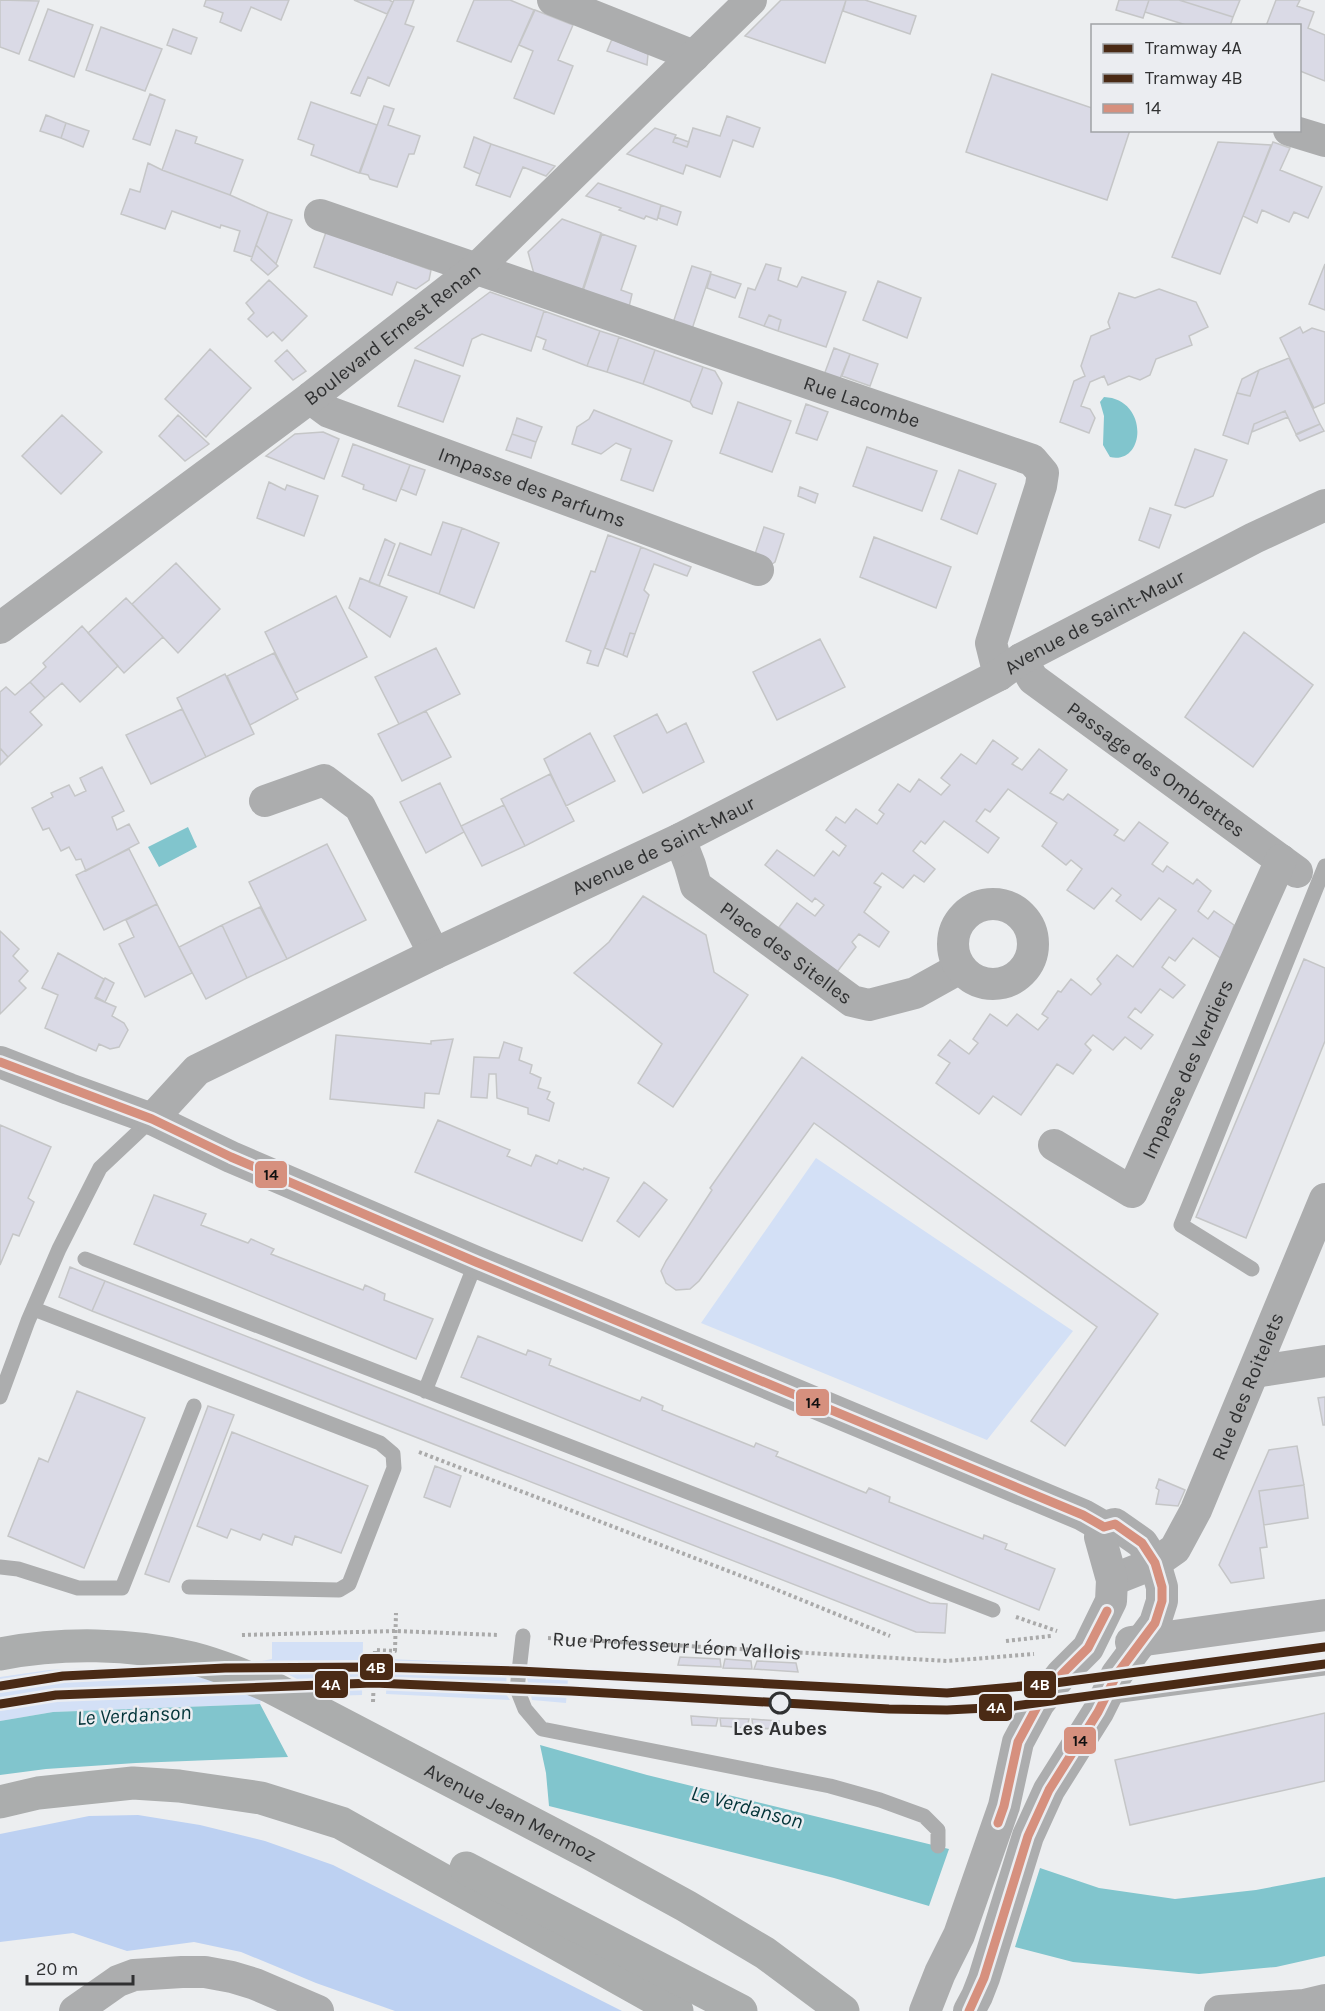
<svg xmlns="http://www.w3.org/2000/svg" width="1325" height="2011" font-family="Karla,sans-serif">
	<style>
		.green { fill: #d3e0f6 }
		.forest { fill: #bdd1f2 }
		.water { fill: #81c5cd }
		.building { fill: #dadae6; stroke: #c5c6c7; stroke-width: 1.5 }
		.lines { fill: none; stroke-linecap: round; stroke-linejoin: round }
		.path { stroke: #aaa; stroke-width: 4; stroke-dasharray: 3 3; stroke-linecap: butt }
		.lane { stroke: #acadae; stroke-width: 15 }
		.street { stroke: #acadae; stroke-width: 32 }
		.secondary { stroke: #abadad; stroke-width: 33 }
		.bus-1-casing { stroke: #ebedf1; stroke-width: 14 }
		.bus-1 { stroke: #d6907e; stroke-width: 9 }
		.tram-1-casing { stroke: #ebedf1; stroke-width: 14 }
		.tram-2-casing { stroke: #ebedf1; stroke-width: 14 }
		.tram-1 { stroke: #4a2a15; stroke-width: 9 }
		.tram-2 { stroke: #4a2a15; stroke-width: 9 }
		.stop-dot { fill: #ebedf1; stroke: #303132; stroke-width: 3 }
		.labels { text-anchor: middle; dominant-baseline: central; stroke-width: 5; stroke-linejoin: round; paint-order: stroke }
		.street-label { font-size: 20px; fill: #303132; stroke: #ebedf1 }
		.stop-label { font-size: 20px; font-weight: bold; fill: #303132; stroke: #ebedf1 }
		.water-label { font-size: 21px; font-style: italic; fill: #023338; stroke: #ebedf1 }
		.line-badge { stroke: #ebedf1; stroke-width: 2 }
		.badge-label { font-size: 16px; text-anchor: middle; font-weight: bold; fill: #fff }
		.pale-badge-label { font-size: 16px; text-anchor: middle; font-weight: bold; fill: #111 }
	</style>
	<rect width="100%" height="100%" fill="#eceef0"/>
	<path class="green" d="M816 1158 1073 1331 987 1440 701 1323Z
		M272 1642H363L362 1695 330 1696 262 1661 272 1659Z
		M388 1659 507 1664 506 1694 510 1700 386 1694Z
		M138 1666 207 1679 261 1699 260 1704 53 1712 0 1721V1677L49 1670Z
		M532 1666 569 1667 566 1703 532 1700 527 1678Z"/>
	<path class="forest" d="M138 1815 200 1825 265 1841 333 1865 622 2011H395L316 1983 241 1952 194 1942 127 1951 73 1933 0 1942V1834L89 1816Z"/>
	<path class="water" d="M1104 397C1149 399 1146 465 1110 457L1103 445 1104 416 1100 402Z
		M188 827 197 847 159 867 148 847Z
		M260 1704 288 1757 136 1763 46 1769 0 1775V1721L53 1712Z
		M540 1745 647 1775 949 1849 929 1906 834 1878 549 1806 546 1773Z
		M1040 1868 1099 1888 1175 1899 1256 1890 1325 1877V1956L1276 1967 1199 1974 1073 1962 1015 1947Z"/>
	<path class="building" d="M0 0 39 1 19 54 0 47Z
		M206 0H289L281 20 251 7 241 31 220 22 223 13 204 6Z
		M354 0H389L393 2 387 14Z
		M394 0H414L405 24 414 27 389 86 368 77 360 96 351 93Z
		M474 0H510L534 10 511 62 457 41Z
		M781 0H846L825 63 745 36Z
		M846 0H865L916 16 910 34 843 11Z
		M1119 0H1149L1143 18 1116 10Z
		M1149 0H1179L1233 17 1230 26H1189L1145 12Z
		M1179 0H1240L1233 17Z
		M1276 0H1300L1297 6 1314 12 1308 28 1325 35V81L1300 71V26H1266Z
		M48 9 93 25 74 77 29 60Z
		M535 10 573 25 558 60 573 66 554 114 514 98 533 51 519 45Z
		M101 27 162 49 145 91 86 70Z
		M173 29 197 38 191 54 167 45Z
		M612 39 648 54 647 65 607 51Z
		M992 74 1092 108V130H1130L1107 200 966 152Z
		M150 94 165 100 150 145 133 139Z
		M311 102 377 125 359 173 311 155 314 145 298 139Z
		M384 106 394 109 388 125 420 136 414 154H409L397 187 370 179 368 175 360 173Z
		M46 115 66 123 61 138 40 131Z
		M727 116 760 128 753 147 733 140 720 177 686 165 683 174 627 154 655 128 676 135 673 142 687 147 693 128 720 136Z
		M66 123 89 131 83 147 61 138Z
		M176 130 197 137 195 143 243 160 230 195 162 170Z
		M474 137 491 144 480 174 464 167Z
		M675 137 689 142 687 147 673 142Z
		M1218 142 1271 145 1220 274 1172 257Z
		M1273 142 1290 148 1280 170 1322 187 1308 218 1294 212 1289 222 1262 210 1257 223 1243 216Z
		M491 144 555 166 546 176 523 167 510 197 476 185Z
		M148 163 162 170 230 195 268 212 252 257 234 251 240 231 221 225 220 228 172 211 165 229 121 214 130 189 140 192Z
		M598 183 661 205 657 220 646 216 644 219 619 210 621 208 586 196Z
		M661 205 681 212 677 225 658 218Z
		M268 212 292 220 276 264 256 245Z
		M562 219 601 233 582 291 534 274 528 252Z
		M326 232 431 270 429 280 416 289 397 282 392 295 314 267Z
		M602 234 636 246 621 290 632 294 629 307 583 291Z
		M256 245 278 266 268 275 251 260Z
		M766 264 781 268 778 280 797 287 802 277 846 292 826 347 778 331 781 320 769 315 764 326 739 317 748 288 755 290Z
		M1325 264V310L1309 304Z
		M692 266 711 272 692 329 673 323Z
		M711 274 741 284 735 298 707 288Z
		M269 280 307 316 282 341 273 332 267 337 248 319 254 313 246 303Z
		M878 281 921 298 907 338 863 320Z
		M1159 289 1196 302 1208 327 1189 336 1192 345 1156 359 1150 375 1140 380 1129 376 1108 385 1104 376 1090 382 1081 406 1090 409 1095 418 1089 433 1060 422 1074 381 1085 376 1081 366 1091 336 1110 328 1108 322 1119 293 1135 298Z
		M490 292 544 311 531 351 482 334 472 339 463 366 415 348Z
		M544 311 600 331 587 366 543 349 546 340 536 336Z
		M769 315 781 320 778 331 764 326Z
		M1300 327 1303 333 1312 328 1325 332V403L1314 408 1280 338Z
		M600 331 619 337 607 372 587 366Z
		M619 337 655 350 643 384 607 372Z
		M834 348 850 354 839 381 824 375Z
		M210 349 251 388 206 437 165 399Z
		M287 350 306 371 293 380 275 361Z
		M655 350 703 367 690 402 643 384Z
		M850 354 878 364 870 386 842 376Z
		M1289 358 1320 424 1296 434 1285 411 1254 424 1248 444 1223 435 1237 393 1250 396 1259 370Z
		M415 360 460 376 443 422 398 406Z
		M703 367 715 371 722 383 712 414 693 407 690 402Z
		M1259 370 1250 396 1237 393 1242 379Z
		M738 402 791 421 772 472 720 453Z
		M806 404 828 412 817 440 796 433Z
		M594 410 672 441 653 491 621 480 631 449 616 443 601 454 572 444 577 427 589 419Z
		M1285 411 1288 417 1252 432 1254 424Z
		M62 415 102 452 61 494 22 456Z
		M178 415 209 444 185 461 159 436Z
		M517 418 542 427 536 442 512 434Z
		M1320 424 1324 431 1300 441 1296 435Z
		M323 432 339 439 324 479 266 456 295 434Z
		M512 434 536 442 531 458 506 450Z
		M353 444 410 465 396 501 363 489 364 485 342 476Z
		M867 447 937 471 922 511 853 486Z
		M1195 449 1227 460 1213 496 1185 508 1175 505Z
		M410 465 425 470 416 495 401 489Z
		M959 470 996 484 977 534 941 519Z
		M269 482 285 490 287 485 318 496 304 536 257 518Z
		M800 487 818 494 815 503 798 496Z
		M1150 508 1171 515 1159 548 1139 540Z
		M443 522 462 528 439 594 388 575 400 543 431 555Z
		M764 527 784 534 775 562 772 564 754 557Z
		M462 528 499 543 474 608 439 594Z
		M608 535 641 547 598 666 587 663 591 651 566 641 591 571 595 572Z
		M874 537 951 567 936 608 860 577Z
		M385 539 395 544 379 586 369 582Z
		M641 547 691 567 687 576 654 564 644 590 649 595 635 634 630 633 623 655 605 648Z
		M176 563 220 609 178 653 132 604Z
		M360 578 407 597 390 637 349 608Z
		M336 596 367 657 295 693 265 632Z
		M126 598 163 637 124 673 88 633Z
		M82 626 118 666 80 702 62 683 45 698 30 682 46 667 43 663Z
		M1244 632 1313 685 1253 767 1185 717Z
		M630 633 635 634 627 657 623 655Z
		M820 639 845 687 777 720 753 672Z
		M436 648 460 694 399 724 375 677Z
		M274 653 298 699 250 725 227 676Z
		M225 674 254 734 206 757 177 698Z
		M30 682 45 698 30 712 42 725 8 757 0 748V692L6 687 15 695Z
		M182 709 206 757 151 784 126 735Z
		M426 711 451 757 402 781 378 734Z
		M657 714 667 733 686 723 704 762 643 793 614 736Z
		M590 733 615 781 566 806 544 759Z
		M993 740 1018 758 1012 764 1022 770 1039 749 1067 770 1050 793 1063 800 1068 794 1118 830 1114 835 1124 841 1139 822 1168 843 1152 864 1163 872 1167 866 1193 884 1197 879 1211 891 1198 911 1208 919 1214 911 1234 925 1223 960 1193 938 1175 961 1169 957 1162 967 1185 985 1173 998 1160 989 1141 1013 1135 1008 1128 1017 1153 1035 1141 1049 1125 1037 1113 1050 1093 1035 1085 1044 1091 1050 1073 1074 1057 1064 1021 1115 993 1096 979 1114 936 1083 950 1063 938 1055 950 1040 969 1054 978 1043 973 1039 990 1014 1007 1026 1017 1014 1038 1030 1048 1018 1042 1014 1058 991 1061 992 1071 979 1091 995 1101 984 1097 979 1117 955 1133 967 1176 910 1159 898 1141 920 1116 901 1121 895 1112 888 1094 909 1067 890 1082 869 1071 860 1066 865 1042 846 1057 823 1008 789 990 812 985 809 976 821 999 838 988 853 944 821 925 844 921 841 913 851 935 869 924 882 914 875 903 888 882 873 874 883 881 887 864 912 889 932 879 947 859 934 852 942 856 947 837 972 779 927 797 903 815 916 824 905 815 898 812 902 765 865 777 850 814 876 833 851 839 856 846 846 826 830 836 817 845 823 856 809 877 824 884 814 879 810 898 784 910 792 919 779 941 795 950 785 941 778 961 754 976 764Z
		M0 748 8 757 0 765Z
		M102 767 124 811 112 817 117 830 129 824 139 843 86 871 81 859 76 860 69 847 61 851 49 828 43 830 32 808 53 797 51 793 69 785 75 796 86 791 80 778Z
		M550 774 574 821 525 846 501 799Z
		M440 783 464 832 426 853 400 802Z
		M504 805 525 846 482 866 461 826Z
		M327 844 366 920 287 959 249 882Z
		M129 849 157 904 104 930 76 875Z
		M643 896 706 935 714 972 748 995 673 1107 638 1083 662 1044 574 973 609 942Z
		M157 904 192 973 145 997 119 944 134 937 126 920Z
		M260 907 287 959 247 978 222 925Z
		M222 925 247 978 206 999 179 947Z
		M0 931 19 949 13 956 28 971 19 981 26 988 0 1014Z
		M58 953 104 979 95 998 116 1007 112 1016 124 1023 128 1030 119 1047 110 1049 99 1044 96 1051 45 1028 58 995 42 988Z
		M1304 959 1325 968V1041L1246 1238 1196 1217Z
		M105 978 114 983 105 1002 96 997Z
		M336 1035 431 1044V1041L453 1039 439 1094 425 1093 424 1108 330 1099Z
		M504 1042 522 1048 519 1060 532 1065 530 1073 541 1078 538 1088 550 1092 547 1099 554 1103 549 1121 528 1114V1108L497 1098 496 1074H489L487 1098 471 1097 474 1057 499 1058Z
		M802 1057 1158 1314 1065 1446 1031 1421 1097 1327 814 1123 699 1281 690 1289 676 1290 666 1283 661 1271 666 1261 712 1190 710 1188Z
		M438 1120 510 1150 507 1156 531 1166 536 1155 557 1164 559 1160 583 1170 584 1168 609 1178 582 1241 415 1172Z
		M0 1125 51 1147 28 1198 34 1202 19 1236 13 1234 0 1265Z
		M644 1182 667 1200 639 1237 617 1221Z
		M154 1195 206 1214 201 1225 248 1243 251 1239 274 1249 271 1254 363 1290 365 1285 385 1294 384 1300 433 1319 416 1359 134 1244Z
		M70 1267 105 1281 92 1311 59 1297Z
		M105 1281 930 1603 947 1604 945 1633 916 1632 92 1311Z
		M478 1336 526 1355 528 1350 551 1359 549 1365 640 1401 642 1397 652 1401 663 1406 662 1410 754 1447 756 1443 778 1452 776 1456 866 1493 869 1488 890 1497 889 1502 983 1539 984 1535 1007 1544 1005 1549 1055 1569 1039 1610 461 1377Z
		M77 1391 145 1418 84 1568 8 1536 39 1458 48 1462Z
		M1325 1397V1425H1323L1318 1398Z
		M208 1406 234 1415 169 1582 145 1574Z
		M232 1432 368 1486 341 1553 295 1536 292 1545 263 1534 260 1540 231 1529 227 1538 197 1526Z
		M1297 1446 1304 1485 1259 1491 1267 1547 1260 1548 1264 1578 1231 1583 1219 1565 1269 1450Z
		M435 1466 461 1476 450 1507 424 1497Z
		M1159 1479 1185 1490 1178 1506 1156 1504 1159 1490 1156 1488Z
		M1304 1485 1308 1518 1264 1525 1259 1491Z
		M680 1657 720 1659 721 1667 678 1665Z
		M725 1659 751 1661 752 1669 723 1668Z
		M757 1661 796 1663 798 1672 754 1669Z
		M1325 1713V1781L1130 1825 1115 1760Z
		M691 1716 718 1718 716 1726 692 1725Z
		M720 1718 749 1719 747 1728 721 1726Z
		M752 1719 779 1721 777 1729 753 1728Z"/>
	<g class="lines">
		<g class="path">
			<path d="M419 1452 770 1587 890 1636"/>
			<path d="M1016 1617 1057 1631"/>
			<path d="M242 1635 396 1631 498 1635"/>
			<path id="s1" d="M548 1638 947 1661 1034 1654"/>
			<path d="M1006 1641 1051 1636"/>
			<path d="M373 1702 375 1650 395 1651 396 1613"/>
		</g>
		<path class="lane" d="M85 1259 993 1610
			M1252 1269 1181 1225 1325 866
			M34 1309 380 1443 393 1454 394 1468 349 1584 339 1590 189 1587
			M425 1391 476 1262
			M0 1397 28 1321 59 1249 100 1168 152 1119
			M0 1567 18 1569 78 1588H122L194 1406
			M523 1636 517 1689 525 1709 542 1729 830 1786 880 1800 924 1816 938 1830V1846
			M1106 1697 1325 1668"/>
		<g class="street">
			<path d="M553 0 694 56"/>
			<path d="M1289 130 1325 141"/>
			<path id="s2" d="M320 215 1032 460 1043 473 1041 486 991 643 999 675"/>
			<path id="s3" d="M310 398 329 412 758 570"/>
			<path id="s4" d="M0 628 310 398 477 268 751 0"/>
			<path id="s5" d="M1021 659 1033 679 1297 872"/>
			<path d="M265 801 324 780 360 807 434 954"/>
			<path id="s6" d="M680 839 690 865 696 886 852 1001 869 1005 915 993 960 968"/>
			<circle cx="993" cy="944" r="40"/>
			<path d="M0 1062 69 1089 152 1119 231 1157 476 1262 603 1314 1083 1515 1104 1527 1115 1524 1142 1543 1155 1563 1162 1587V1601L1155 1623 1117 1674 1098 1712 1049 1790 1028 1836 984 1978 977 1996 969 2011"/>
			<path id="s7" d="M152 1119 197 1070 434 954 680 839 999 675 1021 659 1254 538 1325 505"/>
			<path id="s8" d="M1054 1145 1132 1192 1281 860"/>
			<path d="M1254 1372 1325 1361"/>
			<path id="s9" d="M1112 1580 1155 1563 1175 1549 1196 1510 1325 1199"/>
			<path d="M1131 1642 1325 1615"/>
			<path d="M75 2011 118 1981 134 1975 182 1972H205L232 1977 255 1984 318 2011"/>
			<path d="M925 2011 940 1973 959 1935 1004 1806 1018 1742 1039 1703 1062 1674 1088 1648 1111 1601 1112 1580 1100 1537 1104 1527"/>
			<path d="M1220 2011 1304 2005 1325 2000"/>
		</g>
		<g class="secondary">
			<path id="s10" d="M0 1654C62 1642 131 1643 192 1658 219 1665 245 1676 271 1687L591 1854 686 1906 765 1953 843 2011"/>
			<path d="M0 1802 38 1793 133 1783 179 1786 261 1798 341 1823 677 2011"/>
			<path d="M466 1868 741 2011"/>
		</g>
		<g class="bus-1-casing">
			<path id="bus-1" d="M0 1062 152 1119 231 1157 476 1262 1083 1515 1104 1527 1115 1524 1142 1543 1155 1563 1162 1587V1601L1155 1623 1117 1674 1098 1712 1049 1790 1028 1836 984 1978 969 2011
				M998 1823 1004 1806 1018 1742 1039 1703 1062 1674 1088 1648 1107 1611"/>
		</g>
		<use href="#bus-1" class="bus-1"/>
		<g class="tram-1-casing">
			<path id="tram-1" d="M0 1704 56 1695 373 1683 571 1691 889 1709 947 1710 1007 1707 1325 1664"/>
		</g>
		<g class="tram-2-casing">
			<path id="tram-2" d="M0 1686 63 1676 225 1668 374 1667 519 1671 947 1693 1055 1683 1325 1647"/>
		</g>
		<use href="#tram-1" class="tram-1"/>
		<use href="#tram-2" class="tram-2"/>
	</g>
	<circle class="stop-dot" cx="780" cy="1703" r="10"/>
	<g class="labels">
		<g class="street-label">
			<text stroke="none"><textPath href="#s4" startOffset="490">Boulevard Ernest Renan</textPath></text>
			<text stroke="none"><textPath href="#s2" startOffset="573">Rue Lacombe</textPath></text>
			<text stroke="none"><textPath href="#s3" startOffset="240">Impasse des Parfums</textPath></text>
			<text stroke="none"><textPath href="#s7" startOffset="1070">Avenue de Saint-Maur</textPath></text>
			<text stroke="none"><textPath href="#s5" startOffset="176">Passage des Ombrettes</textPath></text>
			<text stroke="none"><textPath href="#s7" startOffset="584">Avenue de Saint-Maur</textPath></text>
			<text stroke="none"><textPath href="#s6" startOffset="162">Place des Sitelles</textPath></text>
			<text stroke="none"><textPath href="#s8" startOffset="226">Impasse des Verdiers</textPath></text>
			<text stroke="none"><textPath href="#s9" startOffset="249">Rue des Roitelets</textPath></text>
			<text stroke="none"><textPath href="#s1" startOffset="129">Rue Professeur Léon Vallois</textPath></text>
			<text stroke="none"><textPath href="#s10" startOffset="548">Avenue Jean Mermoz</textPath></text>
		</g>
		<g class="stop-label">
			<text x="780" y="1728">Les Aubes</text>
		</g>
		<g class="water-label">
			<text transform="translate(134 1715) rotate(-3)">Le Verdanson</text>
			<text transform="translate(747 1807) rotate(15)">Le Verdanson</text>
		</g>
	</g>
	<g class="line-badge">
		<rect x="254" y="1160" width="34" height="29" rx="6" fill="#d6907e"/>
		<rect x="795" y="1388" width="35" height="29" rx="6" fill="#d6907e"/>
		<rect x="359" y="1653" width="35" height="28" rx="6" fill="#4a2a15"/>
		<rect x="1023" y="1670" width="34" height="29" rx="6" fill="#4a2a15"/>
		<rect x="314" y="1670" width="35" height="29" rx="6" fill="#4a2a15"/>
		<rect x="978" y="1693" width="35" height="29" rx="6" fill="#4a2a15"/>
		<rect x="1063" y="1726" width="34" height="29" rx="6" fill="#d6907e"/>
	</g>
	<g class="badge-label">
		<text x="376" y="1673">4B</text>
		<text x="1040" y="1690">4B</text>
		<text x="331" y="1690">4A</text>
		<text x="996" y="1713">4A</text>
	</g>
	<g class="pale-badge-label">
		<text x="271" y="1180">14</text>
		<text x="813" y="1408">14</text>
		<text x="1080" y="1746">14</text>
	</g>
	<rect x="1091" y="24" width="210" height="108" fill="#ebedf1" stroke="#a0a2a5" stroke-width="1.5"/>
	<rect x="1103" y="44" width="30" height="9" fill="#4a2a15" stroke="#a0a2a5" stroke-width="1.5"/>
	<text x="1145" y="54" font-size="18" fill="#303132">Tramway 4A</text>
	<rect x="1103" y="74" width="30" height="9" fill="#4a2a15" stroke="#a0a2a5" stroke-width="1.5"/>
	<text x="1145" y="84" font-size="18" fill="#303132">Tramway 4B</text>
	<rect x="1103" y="104" width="30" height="9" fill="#d6907e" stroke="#a0a2a5" stroke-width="1.5"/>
	<text x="1145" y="114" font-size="18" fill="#303132">14</text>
	<path d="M27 1975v9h106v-9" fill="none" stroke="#303132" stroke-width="3"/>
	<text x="36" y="1975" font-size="18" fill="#303132" stroke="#ebedf1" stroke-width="4.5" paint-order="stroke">20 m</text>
</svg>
